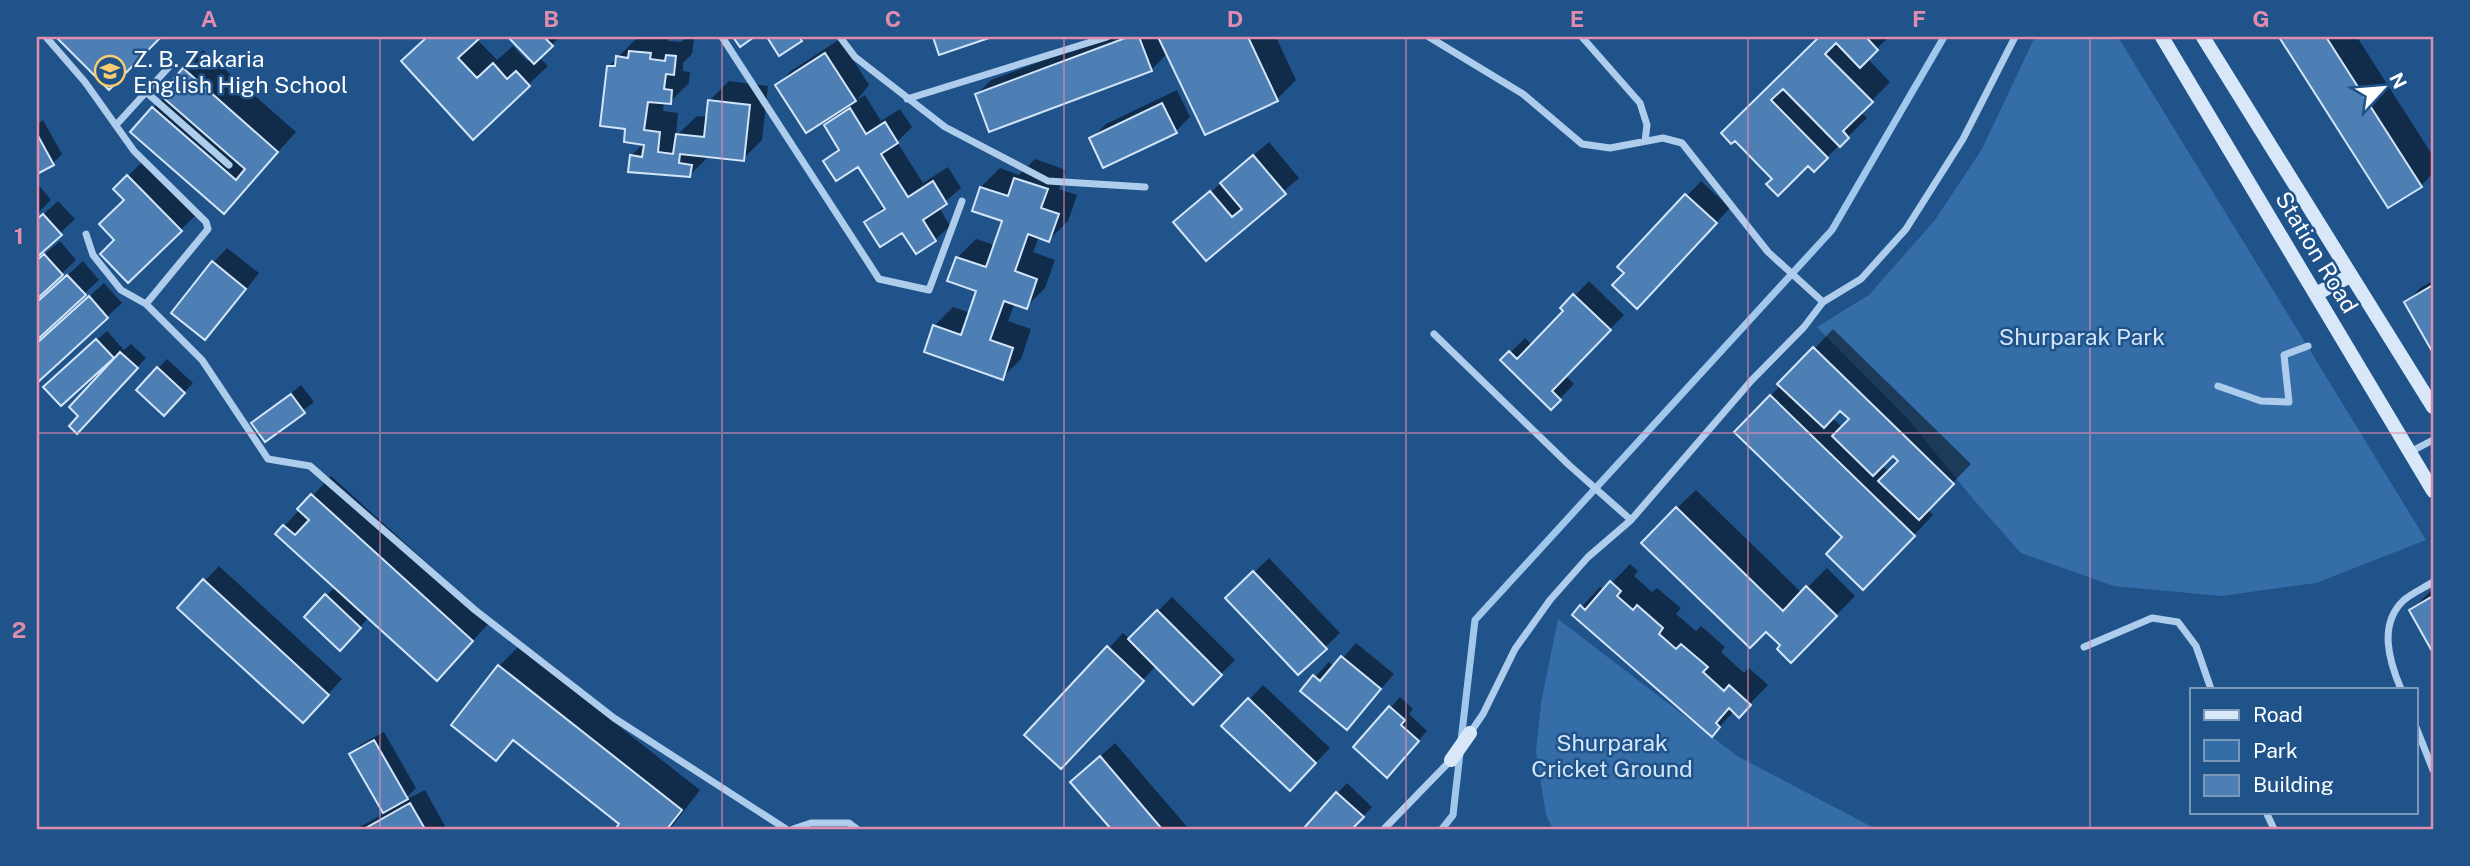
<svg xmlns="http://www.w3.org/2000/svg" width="2470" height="866" font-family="'Public Sans',sans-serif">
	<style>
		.green { fill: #356da8 }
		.shadow { fill: #0007; fill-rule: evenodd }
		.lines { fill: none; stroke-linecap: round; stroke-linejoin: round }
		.stream { stroke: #a2c7ec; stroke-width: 7 }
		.building { fill: #4e7fb4; stroke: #d3e5f8; stroke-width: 2 }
		.street { stroke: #aecceb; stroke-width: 7 }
		.secondary { stroke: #d9e8f9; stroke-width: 14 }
		.grid { fill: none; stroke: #e08cad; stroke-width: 2; stroke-opacity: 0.55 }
		.labels { text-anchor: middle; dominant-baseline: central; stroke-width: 5; stroke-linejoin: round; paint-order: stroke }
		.poi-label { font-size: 23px; fill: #fff; stroke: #21538b; text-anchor: start }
		.street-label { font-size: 23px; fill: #fff; stroke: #21538b }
		.park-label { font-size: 23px; fill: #d3e5f8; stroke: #21538b }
		.neatline { fill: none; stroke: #e08cad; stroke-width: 2.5 }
		.grid-label { font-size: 23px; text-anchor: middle; font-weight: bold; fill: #e08cad }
	</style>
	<rect width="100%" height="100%" fill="#21538b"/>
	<path class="green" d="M2035 37H2118L2426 540 2316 583 2221 596 2114 586 2021 553 1973 499 1908 419 1817 327 1869 295 1935 220 1982 149Z
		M1558 619 1737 756 1876 829H1553L1546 815 1536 752 1541 703Z"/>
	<path class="shadow" d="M59 37H159L109 87Z
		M428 37H478L476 38 497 60 513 46 527 61 531 58 510 37H560L539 57 548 66 473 137 403 61Z
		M645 37H668V41L681 42 687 37 694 38 692 54 683 63V71L690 72 689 83 670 102H664L663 111 678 113 676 136 697 116 708 117 710 100 729 81 768 86 762 140 743 159 710 155 690 175 631 156 644 143 627 128 609 66 637 38 643 39Z
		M1107 37H1276L1296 80 1277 99 1168 53 1151 70 977 94 991 80Z
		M1821 37H1889L1867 58 1890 82 1861 112 1867 118 1814 170 1808 164 1774 179 1735 138 1723 133Z
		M2281 37H2357L2433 156V173L2421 186 2389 206Z
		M840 39 869 85 857 100 865 95 881 121 900 109 912 127 897 142 923 183 948 167 961 188 939 207 950 226 935 240 867 222 884 206 859 165 825 161 839 147 826 125 840 111 777 85 791 71Z
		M203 50 296 132 224 212 153 108 164 97 184 69Z
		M1177 90 1190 117 1176 131 1091 139 1106 124Z
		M43 120 62 154 53 163 37 172V124Z
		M1269 142 1299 178 1206 258 1176 222Z
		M1035 159 1066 170 1059 189 1077 195 1068 221 1049 240 1039 237 1033 252 1055 260 1045 288 1026 307 1015 303 1008 321 1031 329 1021 359 1002 378 934 326 953 307 971 313 979 290 957 258 976 239 995 245 1004 220 981 187 1000 168 1019 175Z
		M143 161 195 216 128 281 126 200 115 189Z
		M1701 181 1730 208 1651 292 1620 267Z
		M37 183 51 200 37 214Z
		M58 201 75 219 37 255V220Z
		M60 241 76 260 37 297V261Z
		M227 248 259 273 220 323 205 338 213 263Z
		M83 261 99 280 37 337V303Z
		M1589 281 1624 315 1565 375 1574 384 1551 408 1503 360 1525 338 1532 345 1566 311 1563 308Z
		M2433 281V350L2406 303 2420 288Z
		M104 283 122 303 37 381V344Z
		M1833 329 1971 464 1927 509 1933 515 1882 569 1845 537 1737 432ZM1841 409 1851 419 1843 428 1832 418ZM1893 454 1900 461 1889 472 1881 465Z
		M107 331 124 350 131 344 146 358 86 422 81 416 115 360 113 358 55 378Z
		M167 359 193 383 173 404 138 389Z
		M301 385 314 402 266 439 254 423Z
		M331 476 491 621 437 679 369 617 349 639 306 617 335 587 277 534Z
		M1696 490 1802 593 1827 568 1855 596 1810 642 1783 645 1677 508Z
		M1269 558 1340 633 1298 673 1228 598Z
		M1630 564 1638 571 1634 576 1652 592 1657 588 1681 608 1676 614 1696 631 1701 626 1725 647 1721 652 1744 673 1749 668 1768 685 1739 715 1734 711 1712 735 1574 615 1600 587 1604 591Z
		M219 566 342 679 317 706 180 607Z
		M2433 589V650L2411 610Z
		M1172 597 1235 660 1193 702 1156 666 1075 752 1027 735 1123 633 1130 639Z
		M1356 643 1394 674 1347 728 1302 691 1329 662 1335 667Z
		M518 647 700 790 670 829H617L622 823 515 739 496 758 499 666Z
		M1263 685 1330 748 1305 774 1249 700Z
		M1400 697 1413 709 1409 714 1427 731 1396 766 1355 747Z
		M384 732 416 788 403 801 425 790 445 826 442 829H356L385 813 351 755 360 745Z
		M1115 743 1189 829H1113L1072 782Z
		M1347 783 1372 807 1351 829H1306L1305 828Z"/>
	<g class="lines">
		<path class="stream" d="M1461 741 1475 620 1832 230 1944 37
			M1442 829 1453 815 1460 753"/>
	</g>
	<path class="building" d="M56 37H161L109 90Z
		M427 37H481L458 58 477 78 493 63 507 79 516 71 530 86 473 140 401 61Z
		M508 37H544L553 46 534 64Z
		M733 37H754L740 47Z
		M767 37H799L802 41 779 56Z
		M933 37H992L939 55Z
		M1128 37H1139L1152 71 989 132 975 94Z
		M1158 37H1248L1278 101 1205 135Z
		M1819 37H1866L1878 50 1860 68 1836 43 1825 54 1873 102 1843 131 1849 138 1840 147 1783 89 1771 100 1828 158 1814 172 1808 166 1778 196 1766 184 1772 179 1735 141 1731 144 1721 133Z
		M2279 37H2326L2422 187 2388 208Z
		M629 51 651 53 650 59 665 61 666 55 676 56 674 75 666 74 664 89 672 90 671 104 648 102 644 130 660 132 658 152 673 154 676 134 704 137 708 100 750 105 744 161 680 154 679 163 692 165 690 177 628 172 630 155 642 157 644 145 624 142 625 129 600 126 607 66H615L616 56 628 58Z
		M825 53 856 101 806 133 775 85Z
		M183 68 278 152 224 214 130 132 152 107 236 180 245 169 160 95Z
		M1162 103 1177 133 1103 168 1089 138Z
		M850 108 866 134 885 122 898 143 881 154 908 197 933 181 947 204 923 220 936 241 916 254 902 233 880 247 864 222 885 209 858 167 836 181 823 161 839 150 824 125Z
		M37 134 54 165 37 174Z
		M1253 155 1286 194 1206 261 1173 222 1210 191 1232 217 1242 209 1220 183Z
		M127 175 182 231 128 283 100 254 114 240 99 224 124 200 113 189Z
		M1014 178 1048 189 1041 208 1059 214 1049 242 1028 234 1015 271 1037 279 1027 309 1004 301 990 340 1013 348 1003 380 924 352 933 325 961 335 976 291 947 281 956 257 986 267 1002 221 972 211 980 187 1008 196Z
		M1685 194 1717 223 1637 309 1612 285 1624 273 1617 267Z
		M43 214 62 235 37 257V219Z
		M44 254 63 275 37 299V260Z
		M212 261 246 289 205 340 171 313Z
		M67 275 86 295 37 340V302Z
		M2433 285V353L2404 302Z
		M1573 294 1611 330 1552 391 1561 400 1551 410 1500 360 1509 351 1517 359 1563 311 1560 308Z
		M89 296 108 318 37 383V343Z
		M96 339 114 358 61 406 43 387Z
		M1813 347 1954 484 1919 520 1878 481 1898 461 1893 456 1873 476 1832 436 1849 419 1840 411 1824 428 1777 384Z
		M120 352 138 368 77 434 69 426 78 416 69 407Z
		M157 367 185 393 164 416 136 390Z
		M291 394 305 413 265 442 251 423Z
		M1770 395 1915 536 1863 590 1826 554 1842 537 1734 432Z
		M311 494 473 641 437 681 275 534 283 525 295 535 309 520 297 509Z
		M1676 507 1783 611 1806 586 1837 616 1791 663 1777 649 1780 645 1766 632 1750 648 1641 543Z
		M1253 571 1327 649 1298 675 1225 598Z
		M203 579 329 695 303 723 177 608Z
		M1610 581 1621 591 1617 596 1633 610 1637 605 1663 628 1659 634 1676 649 1681 644 1708 667 1703 672 1724 691 1729 685 1751 705 1739 718 1729 708 1716 723 1720 727 1712 737 1572 615 1580 605 1585 610Z
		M325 594 361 628 340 651 304 617Z
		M2433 596V653L2409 610Z
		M1157 610 1222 675 1193 705 1128 639Z
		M1107 646 1144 681 1061 769 1024 735Z
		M1341 656 1381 689 1347 730 1300 691 1313 675 1320 681Z
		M498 665 682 810 667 829H615L619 824 513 740 496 761 451 725Z
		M1248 698 1316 763 1290 791 1221 726Z
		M1389 706 1405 720 1401 725 1419 741 1387 778 1353 747Z
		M374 740 408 799 383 813 349 754Z
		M1100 756 1162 829H1111L1070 782Z
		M1336 792 1364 817 1352 829H1303Z
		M410 803 425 829H364Z"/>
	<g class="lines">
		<path class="street" d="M46 37 85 82 134 151 206 222 208 229 146 304
			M722 37 879 279 929 290 962 201
			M840 37 855 57 945 127 1048 181 1145 187
			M1429 37 1523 94 1582 144 1610 148 1663 138 1682 143 1768 252 1823 302
			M1582 37 1640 103 1647 125 1645 141
			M146 92 229 165
			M907 99 1107 37
			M117 124 168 68
			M86 234 93 255 121 290 146 304 202 360 268 459 310 466 475 610 614 718 786 829
			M1434 334 1569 465 1631 520
			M2218 386 2261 401 2289 402 2284 355 2308 346
			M2410 452 2433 440
			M2084 647 2152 618 2178 622 2196 646 2211 689
			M2401 689C2389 661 2378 624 2404 600 2412 593 2424 588 2433 582
			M2416 727 2433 770
			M1470 733 1483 714 1515 649 1550 600 1588 557 1631 520 1751 381 1804 327 1823 302 1861 279 1906 229 1963 139 2015 37
			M2266 812 2274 829
			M793 829 811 823H849L857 829
			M1384 829 1451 760"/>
		<path class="secondary" d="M2162 37 2433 491
			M2203 37 2433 407
			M2316 294 2350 276
			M1451 760 1470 733"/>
	</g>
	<path class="grid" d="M380 37V829M722 37V829M1064 37V829M1406 37V829M1748 37V829M2090 37V829M37 433H2433"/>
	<defs>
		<g id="school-ring" transform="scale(1.575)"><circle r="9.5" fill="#21538b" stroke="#f8cc6f" stroke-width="1.5"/><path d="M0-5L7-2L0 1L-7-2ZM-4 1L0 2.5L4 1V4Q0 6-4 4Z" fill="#f8cc6f"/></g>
	</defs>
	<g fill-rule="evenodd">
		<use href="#school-ring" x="110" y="71"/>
	</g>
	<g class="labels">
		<g class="poi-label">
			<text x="133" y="58">Z. B. Zakaria<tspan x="133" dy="26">English High School</tspan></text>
		</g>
		<g class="street-label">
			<text transform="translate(2317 252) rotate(59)">Station Road</text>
		</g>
		<g class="park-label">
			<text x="2082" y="336">Shurparak Park</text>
			<text x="1612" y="742">Shurparak<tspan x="1612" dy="26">Cricket Ground</tspan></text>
		</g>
	</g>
	<rect width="2470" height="866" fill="none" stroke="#21538b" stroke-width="77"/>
	<rect x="2190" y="688" width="228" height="126" fill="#21538b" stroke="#7a98b9" stroke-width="2"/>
	<rect x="2204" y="710" width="35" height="10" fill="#d9e8f9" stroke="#7a98b9" stroke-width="2"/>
	<text x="2253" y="722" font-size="21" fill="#ffffff">Road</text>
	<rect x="2204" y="740" width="35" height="21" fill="#356da8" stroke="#7a98b9" stroke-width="2"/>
	<text x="2253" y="758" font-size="21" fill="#ffffff">Park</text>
	<rect x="2204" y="775" width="35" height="21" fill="#4e7fb4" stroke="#7a98b9" stroke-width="2"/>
	<text x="2253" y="792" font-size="21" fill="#ffffff">Building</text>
	<g transform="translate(2383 88) rotate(64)" stroke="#21538b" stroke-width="5" paint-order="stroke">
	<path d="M0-5L12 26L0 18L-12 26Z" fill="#ffffff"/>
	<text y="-10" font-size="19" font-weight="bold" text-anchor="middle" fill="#ffffff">N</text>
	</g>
	<rect x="38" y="38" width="2394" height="790" class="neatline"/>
	<g class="grid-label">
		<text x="209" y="27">A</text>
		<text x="551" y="27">B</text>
		<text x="893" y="27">C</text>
		<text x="1235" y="27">D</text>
		<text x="1577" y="27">E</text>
		<text x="1919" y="27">F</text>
		<text x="2261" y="27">G</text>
		<text x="19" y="244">1</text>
		<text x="19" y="638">2</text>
	</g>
</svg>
